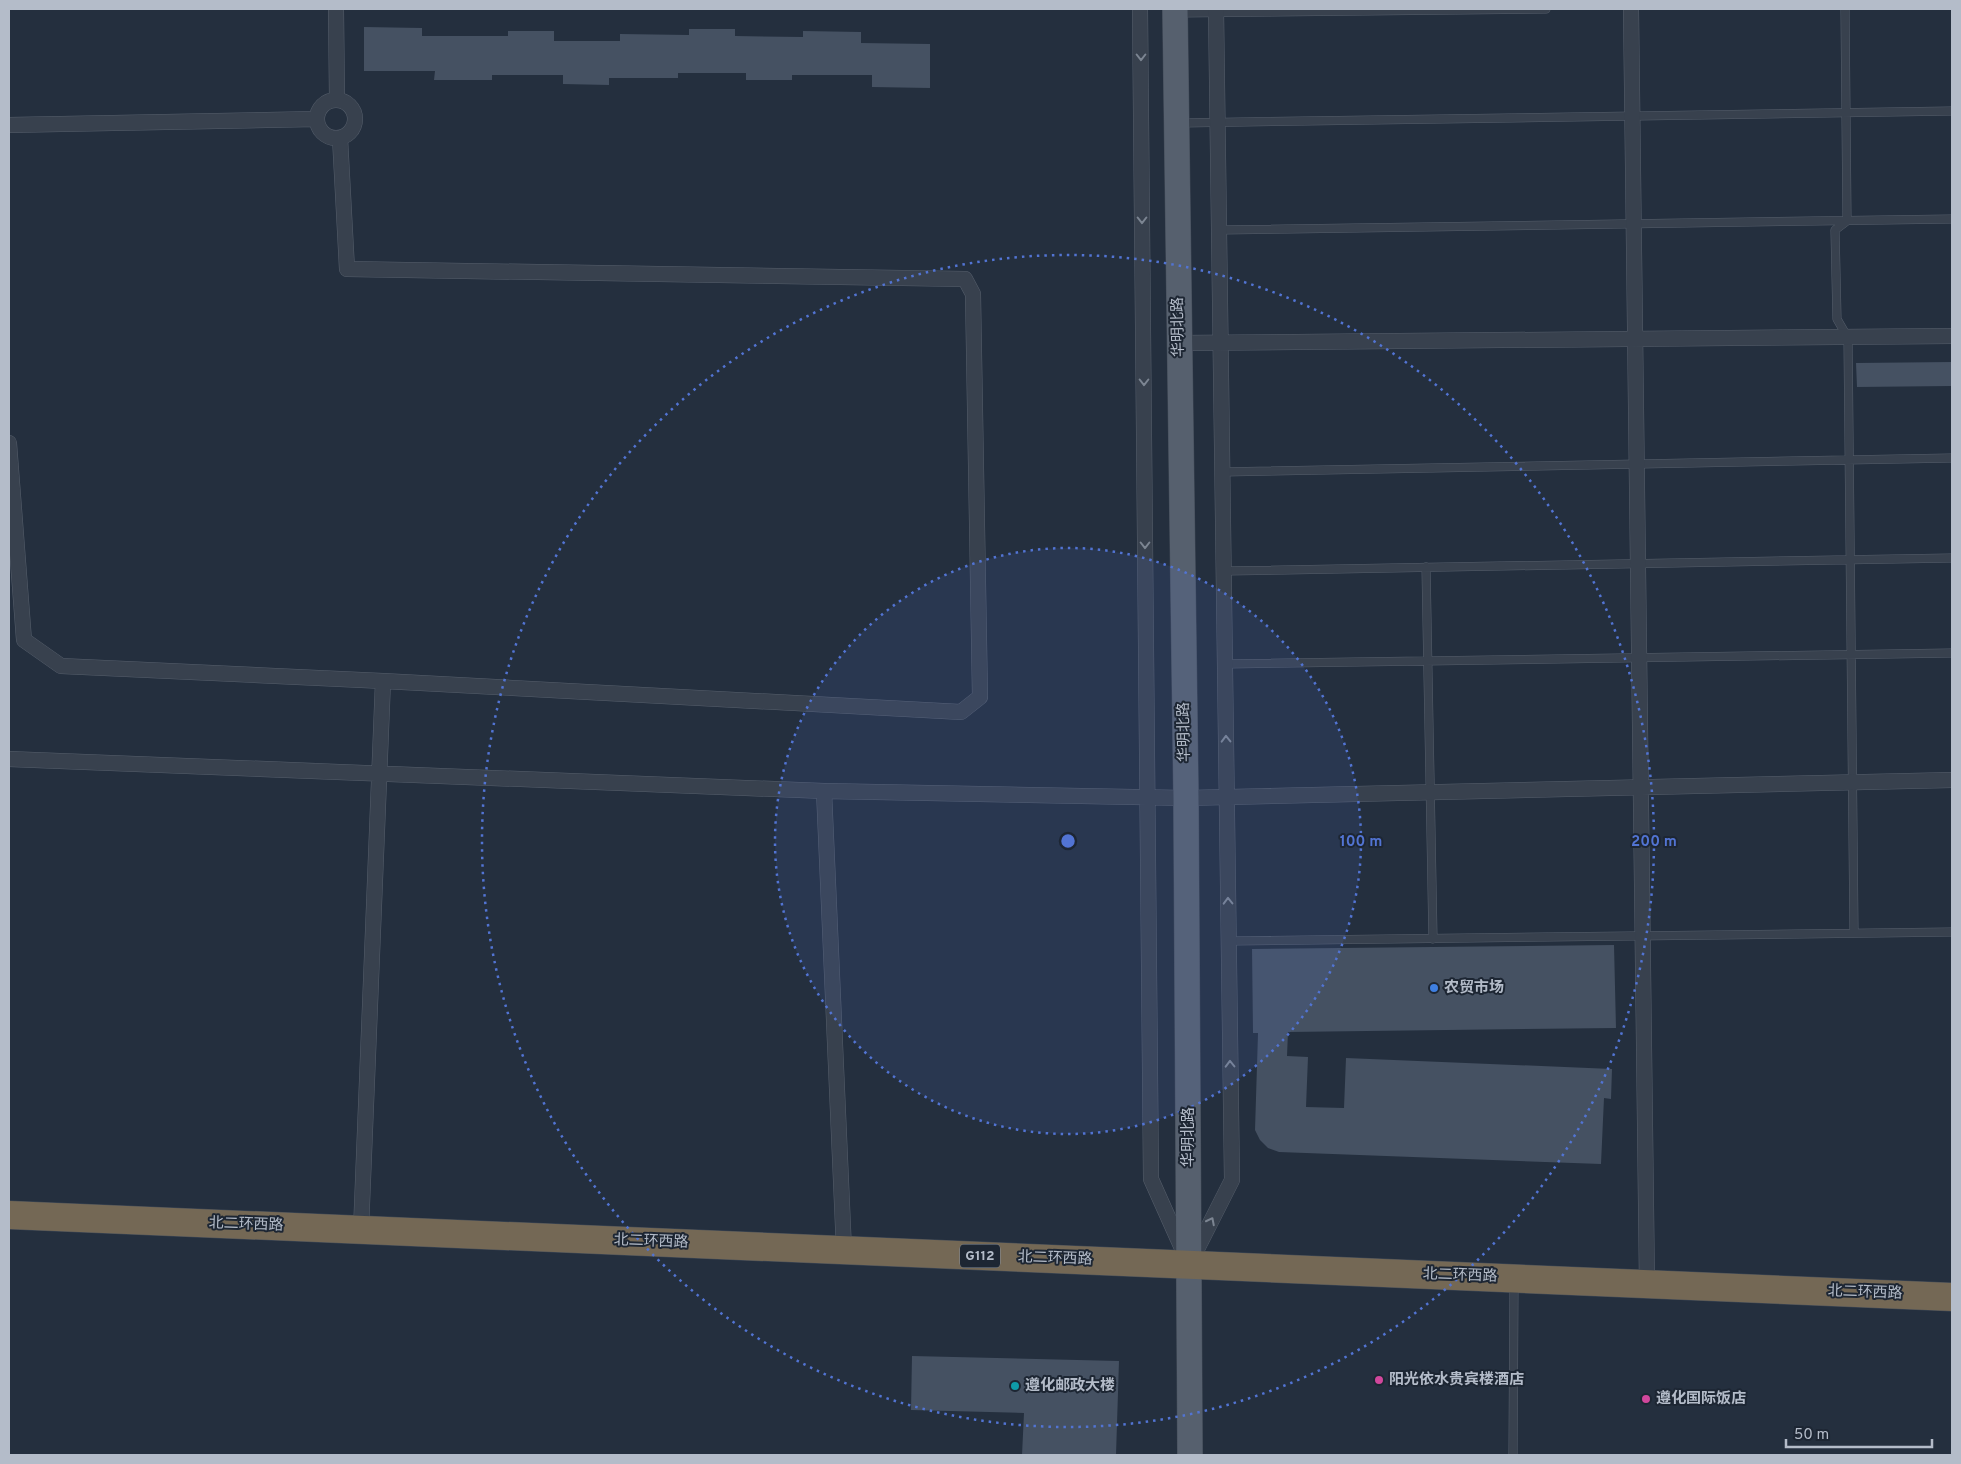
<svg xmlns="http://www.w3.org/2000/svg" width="1961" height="1464" font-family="Overpass,'Noto Sans SC',sans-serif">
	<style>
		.building { fill: #455162 }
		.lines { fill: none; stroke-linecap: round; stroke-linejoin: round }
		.lane-casing { stroke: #565f6c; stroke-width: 9 }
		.street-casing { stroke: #565f6c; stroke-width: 16 }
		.primary-casing { stroke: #414a57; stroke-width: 26 }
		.highway-casing { stroke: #434c59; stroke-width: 29 }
		.lane { stroke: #38414e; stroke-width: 8 }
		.street { stroke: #38414e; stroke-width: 15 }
		.primary { stroke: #56606e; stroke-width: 25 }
		.highway { stroke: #746855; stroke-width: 28 }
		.oneway { stroke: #7c8592 }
		.ring { fill: none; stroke: #5274d3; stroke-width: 2.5; stroke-dasharray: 2.5 5 }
		.shop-dot { fill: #3f7fe0; stroke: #1d2633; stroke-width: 2 }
		.hotel-dot { fill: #d1479c; stroke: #1d2633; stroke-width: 2 }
		.culture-dot { fill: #0f9aa8; stroke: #1d2633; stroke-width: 2 }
		.labels { text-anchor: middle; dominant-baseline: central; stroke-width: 4; stroke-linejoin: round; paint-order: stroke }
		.shield { fill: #1d2633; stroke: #878f9c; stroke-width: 1 }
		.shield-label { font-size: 14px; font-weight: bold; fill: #b4bcc9 }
		.street-label { font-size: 15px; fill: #b4bcc9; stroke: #1d2633 }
		.poi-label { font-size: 15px; font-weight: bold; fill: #b4bcc9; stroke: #1d2633; text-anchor: start }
		.centre { fill: #5274d3; stroke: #1d2633; stroke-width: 2.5 }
		.ring-label { font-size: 15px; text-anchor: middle; font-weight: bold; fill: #5274d3; stroke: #1d2633; stroke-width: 4; stroke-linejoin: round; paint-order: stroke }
	</style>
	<rect width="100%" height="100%" fill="#242f3e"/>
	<path class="building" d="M364 27 422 28V36H508V31H554V41H620V34L689 35V29H735V36L803 37V31L861 32V43L930 44V88L872 87V75H792V80H746V73H678V78H609V85L563 84V75H492V80H434L435 71H364Z
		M1952 362V386L1857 387 1856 363Z
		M1614 945 1616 1028 1288 1032 1287 1056 1308 1057 1306 1107 1344 1108 1346 1058 1612 1069 1611 1099 1604 1098 1601 1164 1279 1152 1268 1148 1260 1140 1255 1130 1258 1033H1253L1252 949Z
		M912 1356 1119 1361 1116 1455H1022L1024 1413 911 1410Z"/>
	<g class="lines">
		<g class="lane-casing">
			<path id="lane" d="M1845 9 1847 221 1835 230 1837 319 1848 338 1854 933
				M1177 13 1546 9
				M1181 123 1952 111
				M1219 230 1952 219
				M1222 472 1952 458
				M1426 567 1433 939
				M1224 571 1952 558
				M1225 664 1952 653
				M1229 941 1952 932
				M1513 1455 1514 1283"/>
		</g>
		<g class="street-casing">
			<path id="street" d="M336 9 337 99
				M1140 9 1151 1179 1185 1255
				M1631 9 1647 1284
				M317 119a19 19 0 1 1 38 0a19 19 0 1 1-38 0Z
				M9 125 316 119
				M340 138 347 269 965 279 973 294 980 697 961 712 383 681 361 1230
				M1179 343 1952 336
				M9 443 24 640 61 666 383 681
				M9 759 824 791 1186 798 1952 780
				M824 791 844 1250
				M1192 1259 1232 1180 1216 9"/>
		</g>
		<g class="primary-casing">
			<path id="primary" d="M1175 9 1186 798 1190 1455"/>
		</g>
		<g class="highway-casing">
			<path id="highway" d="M9 1215 1952 1297"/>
		</g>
		<use href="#lane" class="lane"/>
		<use href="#street" class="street"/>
		<use href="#primary" class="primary"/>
		<use href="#highway" class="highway"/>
	</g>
	<defs><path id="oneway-chevron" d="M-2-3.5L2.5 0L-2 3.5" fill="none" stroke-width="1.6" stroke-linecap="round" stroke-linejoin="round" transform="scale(1.25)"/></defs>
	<g class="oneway">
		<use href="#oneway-chevron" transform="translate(1141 57) rotate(90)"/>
		<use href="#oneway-chevron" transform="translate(1142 220) rotate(90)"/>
		<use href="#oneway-chevron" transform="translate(1144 382) rotate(90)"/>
		<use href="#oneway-chevron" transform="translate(1145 545) rotate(90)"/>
		<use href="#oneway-chevron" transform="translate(1226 739) rotate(-91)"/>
		<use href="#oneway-chevron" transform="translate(1228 901) rotate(-91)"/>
		<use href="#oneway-chevron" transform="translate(1230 1064) rotate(-91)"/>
		<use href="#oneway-chevron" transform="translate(1211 1221) rotate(-63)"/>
	</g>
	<circle cx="1068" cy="841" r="293" fill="#5274d3" fill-opacity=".12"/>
	<g class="ring">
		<circle cx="1068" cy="841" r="293"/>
		<circle cx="1068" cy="841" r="586"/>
	</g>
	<circle class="shop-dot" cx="1434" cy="988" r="5"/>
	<g class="hotel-dot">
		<circle cx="1379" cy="1380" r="5"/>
		<circle cx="1646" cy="1399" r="5"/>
	</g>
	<circle class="culture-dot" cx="1015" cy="1386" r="5"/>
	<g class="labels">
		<rect class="shield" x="960" y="1244.5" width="40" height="23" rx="4"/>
		<g class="shield-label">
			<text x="980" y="1256">G112</text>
		</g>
		<g class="street-label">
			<text transform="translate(1179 327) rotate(-91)">华明北路</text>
			<text transform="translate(1185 732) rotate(-91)">华明北路</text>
			<text transform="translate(1189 1137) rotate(-90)">华明北路</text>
			<text transform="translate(246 1225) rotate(2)">北二环西路</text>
			<text transform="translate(651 1242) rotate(2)">北二环西路</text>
			<text transform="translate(1055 1259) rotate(2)">北二环西路</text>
			<text transform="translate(1460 1276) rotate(2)">北二环西路</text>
			<text transform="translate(1865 1293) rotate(2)">北二环西路</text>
		</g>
		<g class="poi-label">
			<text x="1444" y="988">农贸市场</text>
			<text x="1389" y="1380">阳光依水贵宾楼酒店</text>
			<text x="1025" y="1386">遵化邮政大楼</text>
			<text x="1656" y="1399">遵化国际饭店</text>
		</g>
	</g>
	<circle cx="1068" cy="841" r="8" class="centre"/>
	<g class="ring-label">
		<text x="1361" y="846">100 m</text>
		<text x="1654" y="846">200 m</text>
	</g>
	<rect width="1961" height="1464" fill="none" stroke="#b4bcc9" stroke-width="20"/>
	<path d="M1786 1439v8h146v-8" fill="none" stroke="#b4bcc9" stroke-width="2.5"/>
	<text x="1794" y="1439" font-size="15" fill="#b4bcc9" stroke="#1d2633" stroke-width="4" paint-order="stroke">50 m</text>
</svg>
